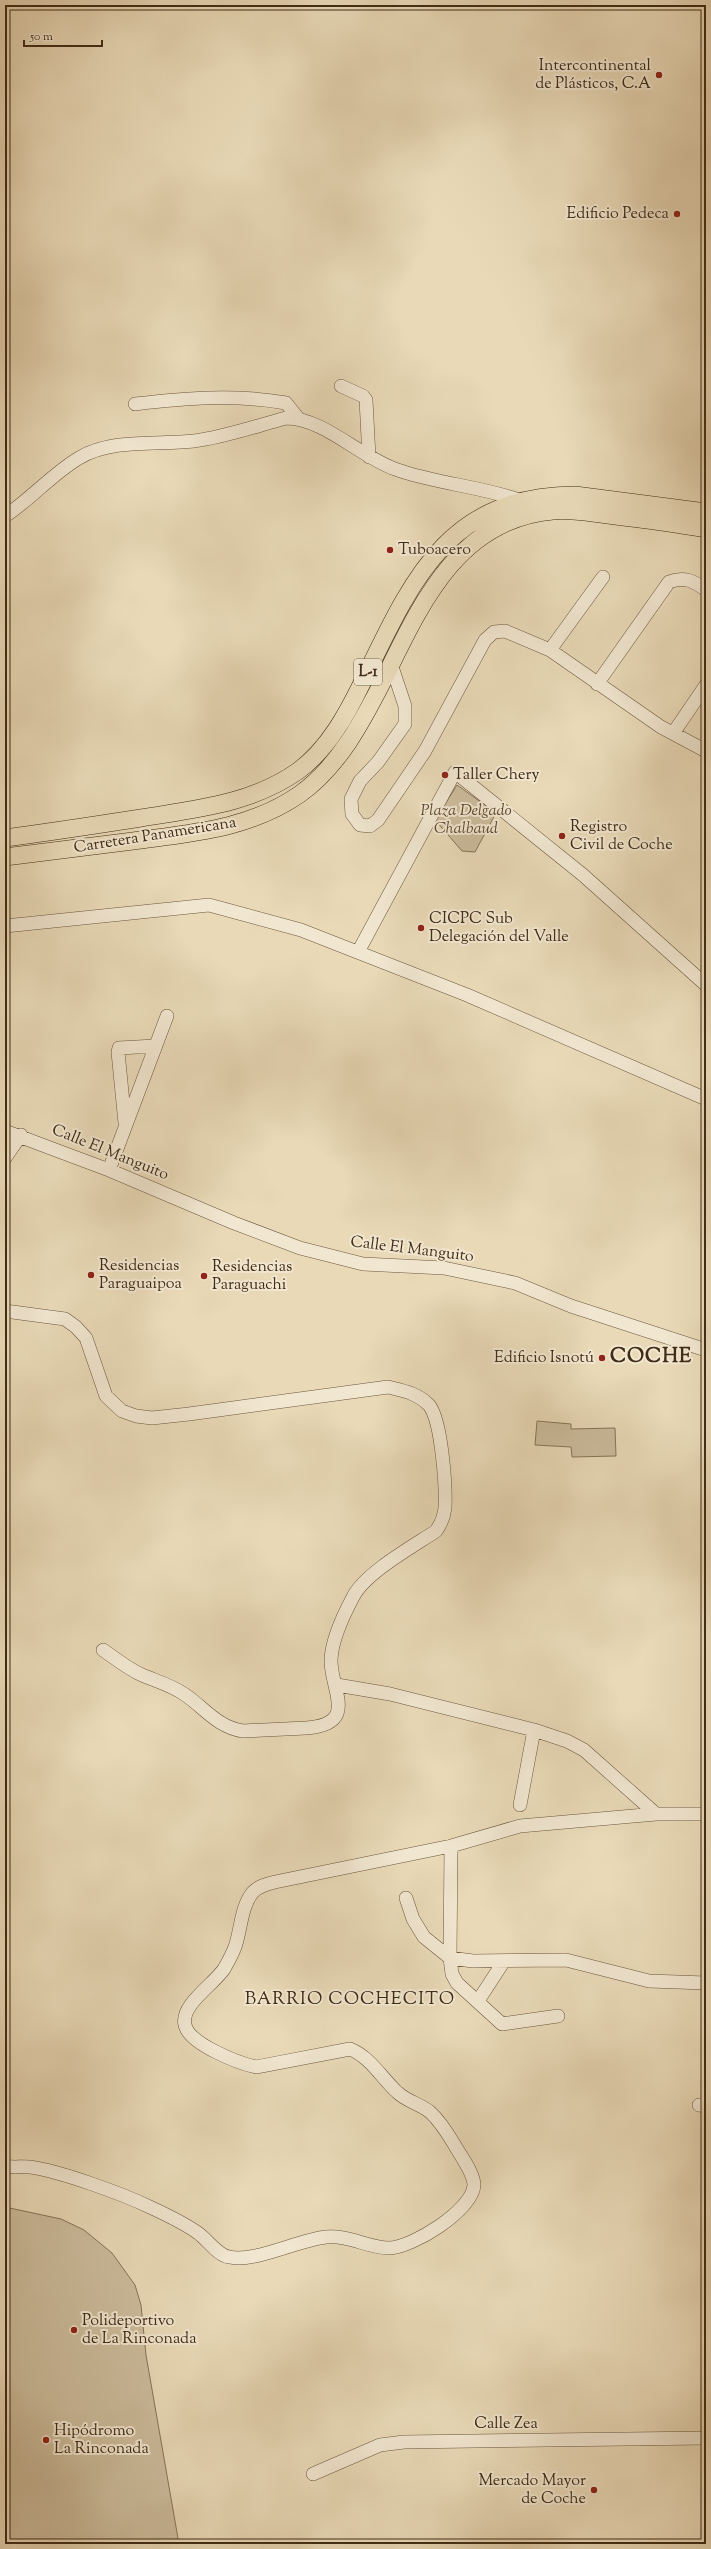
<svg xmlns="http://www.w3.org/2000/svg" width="711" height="2549" font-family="'Sorts Mill Goudy',serif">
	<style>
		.green { fill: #ccbc9c; stroke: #867459 }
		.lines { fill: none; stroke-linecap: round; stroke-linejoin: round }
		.minor-casing { stroke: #6a573e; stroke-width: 14 }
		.major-casing { stroke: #402c16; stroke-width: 18 }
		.minor { stroke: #f1e6d0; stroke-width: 13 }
		.major { stroke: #e9d9b7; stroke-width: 17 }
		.poi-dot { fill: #8f2418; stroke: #f1e6d0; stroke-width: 1.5 }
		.labels { text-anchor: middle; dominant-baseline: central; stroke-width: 4; stroke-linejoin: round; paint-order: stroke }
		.shield { fill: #f1e6d0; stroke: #75644e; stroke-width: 1 }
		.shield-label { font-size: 15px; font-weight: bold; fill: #402c16 }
		.poi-label { font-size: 16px; fill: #402c16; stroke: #f1e6d0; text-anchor: start }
		.park-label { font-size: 16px; font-style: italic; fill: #5c4931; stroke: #f1e6d0 }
		.street-label { font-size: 16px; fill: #402c16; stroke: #f1e6d0 }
		.quarter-label { font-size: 18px; letter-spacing: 1px; fill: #402c16; stroke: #f1e6d0 }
		.district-label { font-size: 20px; font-weight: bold; letter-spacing: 1px; fill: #402c16; stroke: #f1e6d0 }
	</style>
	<rect width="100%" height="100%" fill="#e9d9b7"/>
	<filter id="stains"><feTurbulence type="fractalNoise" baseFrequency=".005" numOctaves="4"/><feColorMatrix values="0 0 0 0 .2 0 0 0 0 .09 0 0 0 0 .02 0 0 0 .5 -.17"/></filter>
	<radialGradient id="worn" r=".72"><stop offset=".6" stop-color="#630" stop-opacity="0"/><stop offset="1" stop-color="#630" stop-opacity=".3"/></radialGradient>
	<path class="green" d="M457 785 496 813 475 852 462 851 435 820Z
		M537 1421 571 1424V1429L615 1428 616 1456 572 1457 571 1447 535 1445Z
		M5 2207 61 2219 84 2230 112 2253 135 2285 141 2305 146 2355 179 2544H5Z"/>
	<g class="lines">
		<g class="minor-casing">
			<path id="minor" d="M341 386 363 396 366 400 369 457
				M135 404C185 398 235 394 286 403L298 418
				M5 516C31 499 52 474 79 458 111 438 159 445 194 441 225 437 256 426 286 418 323 418 359 456 395 469 436 484 481 486 522 501
				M550 650 603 577
				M391 664 405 706V724L378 762 360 781 351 799 352 814 360 825 370 826 378 820 425 751 485 640 494 632 505 631 550 650 661 727 706 751
				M597 684 669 582C684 576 694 581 706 590
				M674 732 706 685
				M5 926 209 905 301 930 467 995 706 1099
				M358 952 455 772 583 875 706 985
				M125 1123 118 1052 119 1048 155 1046
				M5 1131 109 1170 234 1223 300 1248 363 1264 444 1268 515 1283 571 1306 706 1350
				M5 1158 21 1135
				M109 1170 167 1016
				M5 1311 65 1319 76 1327 86 1338 106 1396 122 1411 136 1416 152 1418 189 1414 388 1387C404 1391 417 1393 429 1405 442 1421 446 1488 445 1508 444 1517 441 1524 436 1531 412 1547 365 1573 353 1597 344 1614 331 1642 331 1661 331 1691 359 1724 306 1728L243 1731C217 1727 205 1708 184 1694 171 1685 156 1681 142 1675 128 1669 115 1658 103 1650
				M337 1685 390 1694 534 1730 567 1741 584 1750 656 1814
				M520 1805 534 1730
				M451 1846 450 1958 452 1974 457 1983 502 2024 558 2016
				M406 1898 413 1919 424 1937 450 1958 473 1961 566 1960 649 1981 706 1983
				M478 2001 504 1961
				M699 2105 706 2106
				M5 2166C14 2168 21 2166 30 2167 60 2171 123 2194 152 2208 167 2215 184 2223 198 2233 208 2240 217 2255 229 2257 254 2263 298 2240 326 2237 349 2235 369 2248 389 2248 412 2248 473 2210 474 2185 474 2173 460 2155 454 2144 448 2134 439 2120 430 2112 420 2104 406 2101 397 2092 381 2077 370 2057 350 2049L256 2067C238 2063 189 2044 185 2025 180 2005 214 1984 224 1969 228 1962 232 1955 235 1947 241 1930 241 1906 253 1892 259 1886 267 1884 275 1882L451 1846 520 1826 656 1814H706
				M313 2474 380 2445 404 2442 706 2438"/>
		</g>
		<g class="major-casing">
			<path id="major" d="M5 838C50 832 96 825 141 818 196 809 251 804 298 771 328 749 347 714 363 681 412 580 447 496 575 495L706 512
				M5 857C48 852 90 846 133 841 192 833 250 829 300 794 339 766 362 722 383 681 420 606 457 519 553 511 571 509 590 513 608 515 641 519 673 523 706 529"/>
		</g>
		<use href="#minor" class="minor"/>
		<use href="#major" class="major"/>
	</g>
	<g class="poi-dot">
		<circle cx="659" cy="75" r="4"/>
		<circle cx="677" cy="214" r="4"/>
		<circle cx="390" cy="550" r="4"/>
		<circle cx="445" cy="775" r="4"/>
		<circle cx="562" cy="836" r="4"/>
		<circle cx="421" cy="928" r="4"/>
		<circle cx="91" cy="1275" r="4"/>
		<circle cx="204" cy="1276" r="4"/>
		<circle cx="602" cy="1358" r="4"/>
		<circle cx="74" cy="2330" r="4"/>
		<circle cx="46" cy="2440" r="4"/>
		<circle cx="594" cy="2490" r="4"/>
	</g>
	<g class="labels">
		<rect class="shield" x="354" y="659" width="28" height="26" rx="3"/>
		<g class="shield-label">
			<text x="368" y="672">L-1</text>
		</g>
		<g class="poi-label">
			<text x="651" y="66" text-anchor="end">Intercontinental<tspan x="651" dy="18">de Plásticos, C.A</tspan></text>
			<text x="669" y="214" text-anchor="end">Edificio Pedeca</text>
			<text x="398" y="550">Tuboacero</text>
			<text x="453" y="775">Taller Chery</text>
			<text x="570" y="827">Registro<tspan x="570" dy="18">Civil de Coche</tspan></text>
			<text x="429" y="919">CICPC Sub<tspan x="429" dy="18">Delegación del Valle</tspan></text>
			<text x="99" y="1266">Residencias<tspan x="99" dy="18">Paraguaipoa</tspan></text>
			<text x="212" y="1267">Residencias<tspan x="212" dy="18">Paraguachi</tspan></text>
			<text x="594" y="1358" text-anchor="end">Edificio Isnotú</text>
			<text x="82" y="2321">Polideportivo<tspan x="82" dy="18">de La Rinconada</tspan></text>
			<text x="54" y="2431">Hipódromo<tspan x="54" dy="18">La Rinconada</tspan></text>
			<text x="586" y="2481" text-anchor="end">Mercado Mayor<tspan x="586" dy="18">de Coche</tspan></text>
		</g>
		<g class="park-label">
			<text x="466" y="811">Plaza Delgado<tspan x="466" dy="18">Chalbaud</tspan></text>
		</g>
		<g class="street-label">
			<text transform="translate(155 836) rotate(-9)">Carretera Panamericana</text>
			<text transform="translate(110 1153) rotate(22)">Calle El Manguito</text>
			<text transform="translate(412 1250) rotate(7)">Calle El Manguito</text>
			<text x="506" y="2424">Calle Zea</text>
		</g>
		<g class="quarter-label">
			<text x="350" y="2000">BARRIO COCHECITO</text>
		</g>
		<g class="district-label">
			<text x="651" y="1357">COCHE</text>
		</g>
	</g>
	<rect width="711" height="2549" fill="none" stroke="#e9d9b7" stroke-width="20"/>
	<rect x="6" y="6" width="699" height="2537" fill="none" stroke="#402c16" stroke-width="2"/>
	<rect x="10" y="10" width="691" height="2529" fill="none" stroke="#402c16"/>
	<path d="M24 40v6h78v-6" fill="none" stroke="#402c16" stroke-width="2"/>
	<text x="30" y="40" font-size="12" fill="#402c16" stroke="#f1e6d0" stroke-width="3" paint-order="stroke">50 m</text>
	<rect width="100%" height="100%" filter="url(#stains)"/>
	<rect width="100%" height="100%" fill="url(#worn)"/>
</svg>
